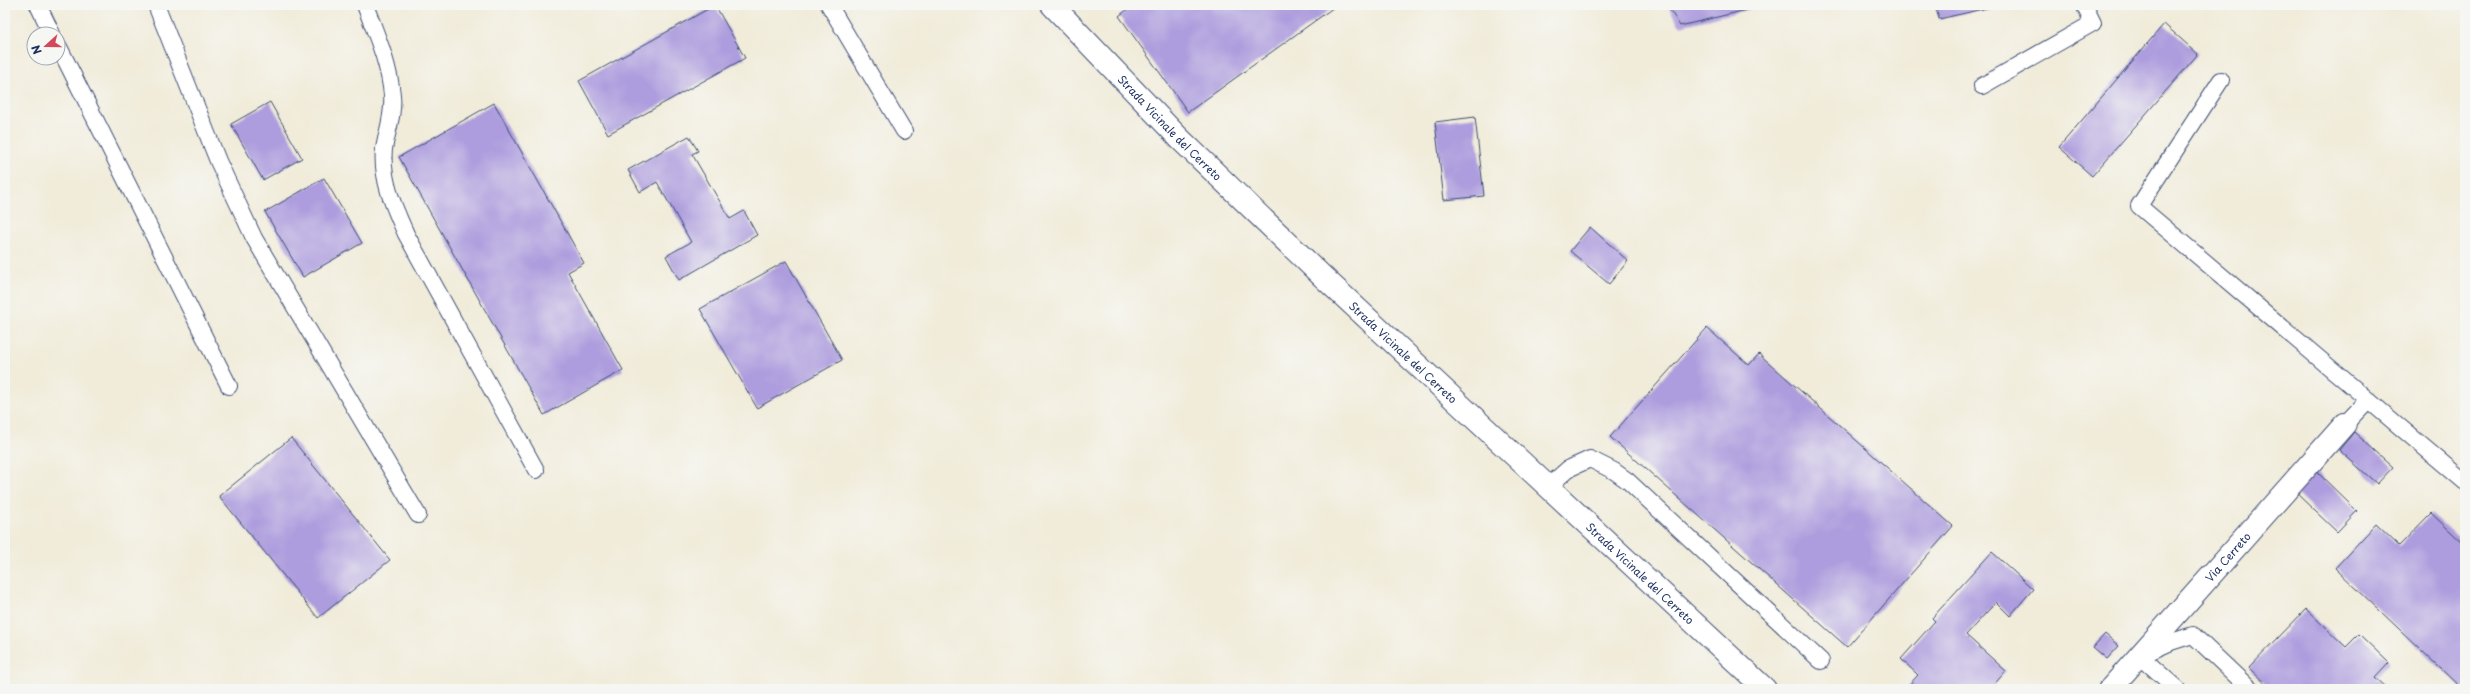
<svg xmlns="http://www.w3.org/2000/svg" width="2470" height="694" font-family="'Playpen Sans',sans-serif">
	<style>
		.building { fill: #ad9dde }
		.lines { fill: none; stroke-linecap: round; stroke-linejoin: round }
		.lane-casing { stroke: #3b4b71; stroke-width: 18 }
		.street-casing { stroke: #3b4b71; stroke-width: 24 }
		.lane { stroke: #fff; stroke-width: 16 }
		.street { stroke: #fff; stroke-width: 22 }
		.labels { text-anchor: middle; dominant-baseline: central; stroke-width: 3.5; stroke-linejoin: round; paint-order: stroke }
		.street-label { font-size: 11px; fill: #1b2f5e; stroke: #f6f6f2 }
	</style>
	<rect width="100%" height="100%" fill="#f6f6f2"/>
	<filter id="ink" filterUnits="userSpaceOnUse"><feTurbulence type="fractalNoise" baseFrequency=".025" numOctaves="2"/><feDisplacementMap in="SourceGraphic" scale="8" xChannelSelector="R" yChannelSelector="G"/><feConvolveMatrix kernelMatrix="1 2 1 2 8 2 1 2 1" color-interpolation-filters="sRGB"/></filter>
	<filter id="wash" filterUnits="userSpaceOnUse"><feTurbulence type="fractalNoise" baseFrequency=".012" numOctaves="4" result="noise"/><feDisplacementMap in="SourceGraphic" scale="16" xChannelSelector="R" yChannelSelector="G"/><feGaussianBlur stdDeviation="0.9" result="paint"/><feColorMatrix in="noise" values="0 0 0 0 0 0 0 0 0 0 0 0 0 0 0 0 0 1.4 0 .05"/><feComposite in="paint" operator="in"/></filter>
	<g filter="url(#wash)">
		<rect width="100%" height="100%" fill="#f1ecda"/>
		<g id="blocks">
			<path class="building" d="M715 5 745 58 608 134 579 81Z
				M1133 5H1337L1188 112 1119 16Z
				M1667 5H1763V6L1680 26Z
				M1935 5H1996V6L1939 19Z
				M2164 24 2198 54 2092 176 2059 147Z
				M270 102 302 158 263 180 231 124Z
				M494 103 584 263 568 272 623 370 544 415 399 157Z
				M1475 117 1484 196 1444 200 1435 122Z
				M689 136 698 151 692 154 730 219 744 211 757 235 679 280 666 256 691 242 657 182 640 192 628 170Z
				M324 178 362 243 303 277 265 212Z
				M1590 227 1628 261 1609 284 1570 251Z
				M786 261 842 360 757 408 700 309Z
				M1707 328 1749 365 1759 354 1953 526 1847 647 1610 437Z
				M2354 432 2393 467 2377 484 2339 450Z
				M291 438 390 560 318 618 219 496Z
				M2315 470 2357 511 2337 532 2294 491Z
				M2431 513 2465 545V689H2462L2335 568 2376 524 2399 546Z
				M1992 552 2033 589 2010 616 1996 602 1966 635 2006 671 1990 689H1909L1907 687 1918 675 1901 659 1935 621 1932 618Z
				M2306 609 2346 647 2359 634 2389 663 2375 678 2387 689H2271L2249 668Z
				M2105 634 2119 646 2107 659 2093 647Z"/>
		</g>
	</g>
	<g filter="url(#ink)">
		<use href="#blocks" fill-opacity="0" stroke="#3b4b71" stroke-width="1"/>
		<g class="lines">
			<g class="lane-casing">
				<path id="lane" d="M38 5 52 34
					M156 5 218 161 254 238 418 515
					M365 5C376 34 389 63 392 95 394 114 387 131 384 149 381 180 394 207 406 234L536 470
					M829 5 904 131
					M58 45 229 386
					M2221 80 2139 206 2465 482
					M1982 86 2093 23 2084 5
					M2345 424 2368 400
					M1548 487 1568 469 1590 459 1614 471 1628 481 1821 661
					M2177 689 2140 656 2171 642 2193 635 2250 689"/>
			</g>
			<g class="street-casing">
				<g id="street">
					<path id="s1" d="M1052 5 1180 139 1322 276 1765 689"/>
					<path id="s2" d="M2110 689 2345 424"/>
				</g>
			</g>
			<use href="#lane" class="lane"/>
			<use href="#street" class="street"/>
		</g>
	</g>
	<g class="labels">
		<g class="street-label">
			<text stroke="none"><textPath href="#s1" startOffset="170">Strada Vicinale del Cerreto</textPath></text>
			<text stroke="none"><textPath href="#s1" startOffset="494">Strada Vicinale del Cerreto</textPath></text>
			<text stroke="none"><textPath href="#s2" startOffset="177">Via Cerreto</textPath></text>
			<text stroke="none"><textPath href="#s1" startOffset="818">Strada Vicinale del Cerreto</textPath></text>
		</g>
	</g>
	<rect width="2470" height="694" fill="none" stroke="#f6f6f2" stroke-width="20"/>
	<g transform="translate(46 46) rotate(249)"><circle r="19" fill="#f6f6f2" stroke="#9ea6b7"/>
	<path d="M0-3L7 15L0 10L-7 15Z" fill="#d1495b"/>
	<text y="-6" font-size="11" font-weight="bold" text-anchor="middle" fill="#1b2f5e">N</text>
	</g>
</svg>
